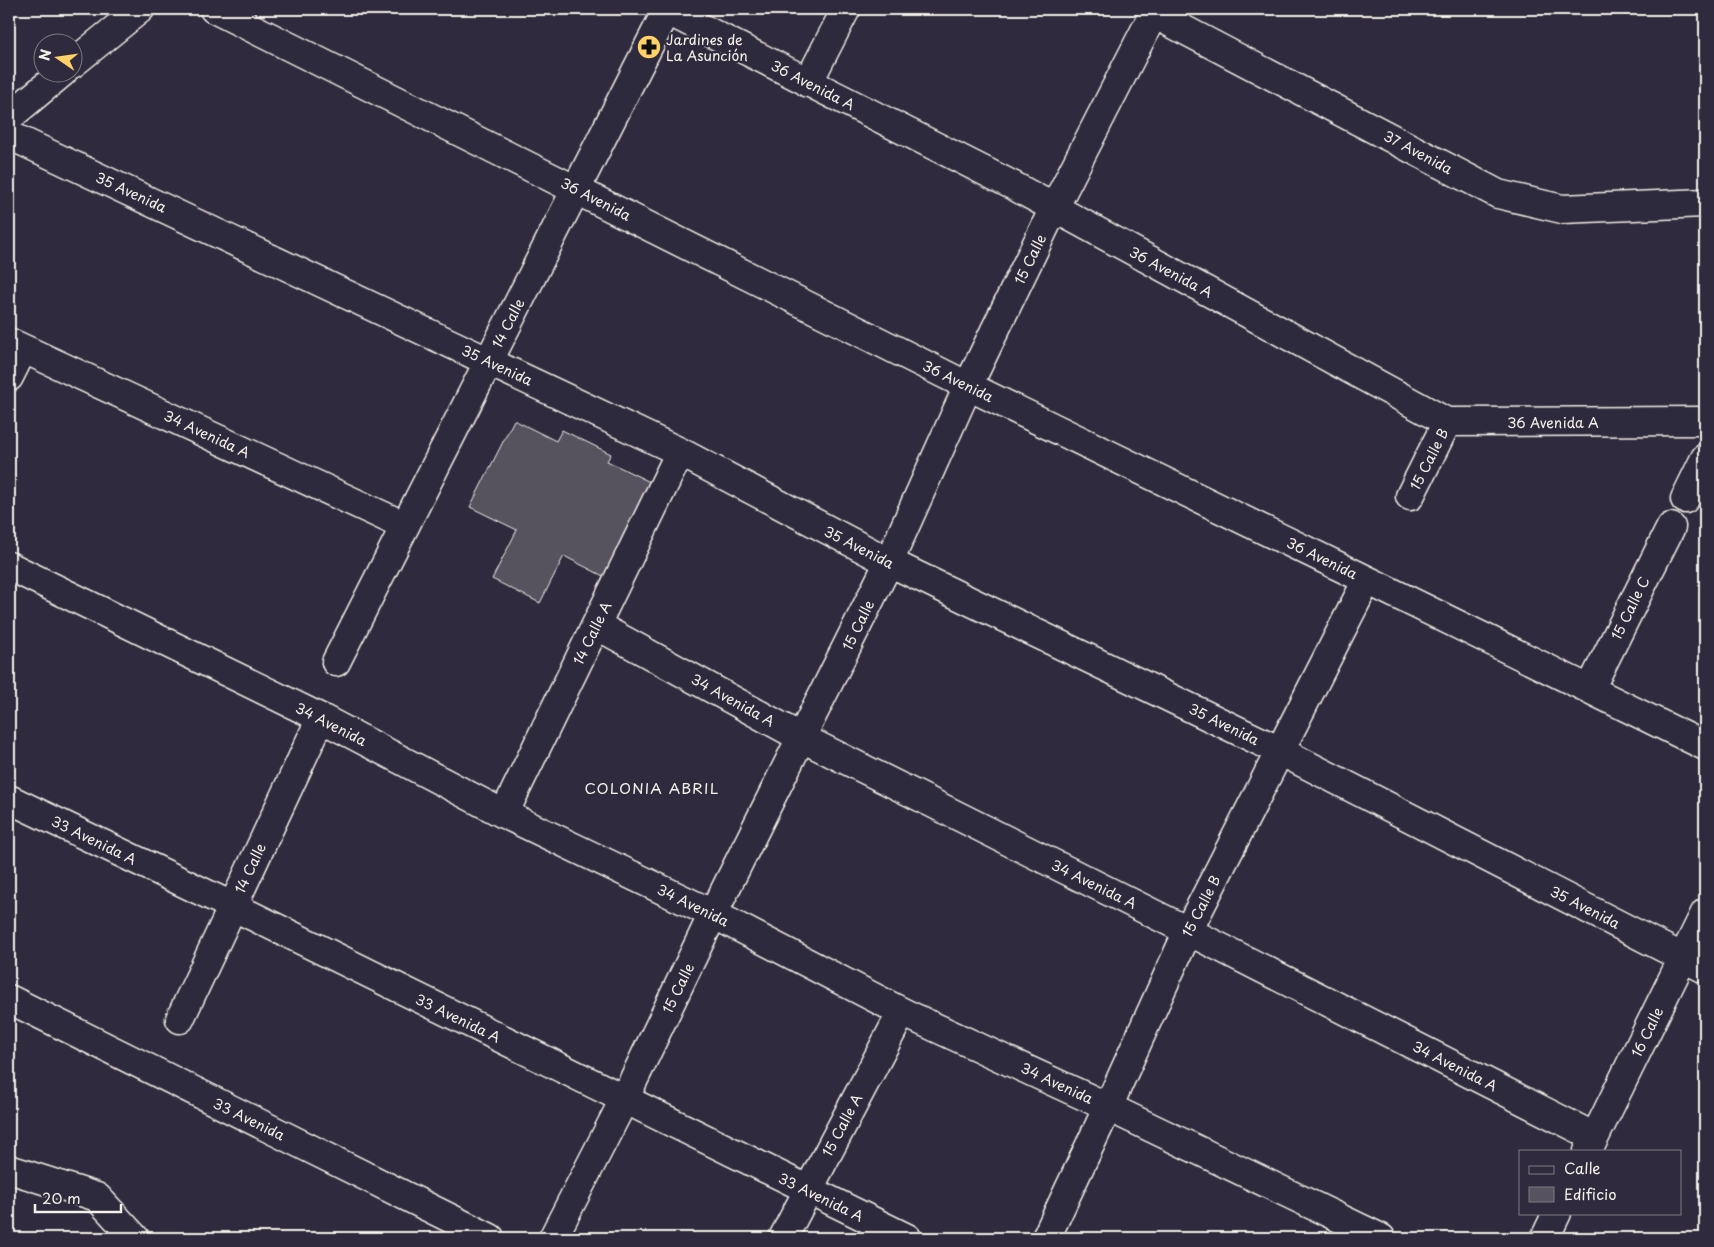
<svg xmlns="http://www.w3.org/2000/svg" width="1714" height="1247" font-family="'Playpen Sans',sans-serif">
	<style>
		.building { fill: #56525f; stroke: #f4f1e8 }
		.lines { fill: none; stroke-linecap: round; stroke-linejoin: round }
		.minor-casing { stroke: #f4f1e8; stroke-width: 31 }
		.tertiary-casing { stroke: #f4f1e8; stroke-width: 31 }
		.minor { stroke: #2f2a3d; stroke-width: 28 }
		.tertiary { stroke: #2f2a3d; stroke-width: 28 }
		.labels { text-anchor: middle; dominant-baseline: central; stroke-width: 4.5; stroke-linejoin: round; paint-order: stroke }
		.poi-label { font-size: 14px; fill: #f4f1e8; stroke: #2f2a3d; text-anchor: start }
		.street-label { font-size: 14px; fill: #f4f1e8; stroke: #2f2a3d }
		.neighbourhood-label { font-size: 15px; letter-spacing: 1px; fill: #f4f1e8; stroke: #2f2a3d }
	</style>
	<rect width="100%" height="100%" fill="#2f2a3d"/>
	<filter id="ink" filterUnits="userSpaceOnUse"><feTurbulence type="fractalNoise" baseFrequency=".02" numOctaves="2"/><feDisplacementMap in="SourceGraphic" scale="10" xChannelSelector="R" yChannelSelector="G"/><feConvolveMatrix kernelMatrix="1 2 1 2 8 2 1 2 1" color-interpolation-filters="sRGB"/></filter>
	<g filter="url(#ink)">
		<path class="building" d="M514 420 556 441 562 430 611 454 607 461 654 484 607 578 564 556 540 603 492 579 517 530 470 507Z"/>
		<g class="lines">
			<g class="minor-casing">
				<path id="minor" d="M214 9 968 386 1367 580 1705 746
					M664 9 1014 186 1447 422 1705 421
					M1154 14 1498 194 1562 209 1705 203
					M808 83 846 9
					M9 135 680 452 889 562 1280 751 1705 969
					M9 342 405 526
					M9 377 23 349
					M1410 496 1447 422
					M1685 499 1705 458
					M596 625 802 738 1188 931 1595 1137
					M336 662 667 10
					M1590 689 1671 527
					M9 799 232 906 907 1238
					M504 814 680 452
					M9 999 490 1238
					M180 1019 321 718
					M1588 1151 1705 913
					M553 1238 624 1100 713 914 889 562 968 386 1054 208 1156 9
					M783 1238 902 1012
					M1046 1238 1108 1107 1188 931 1367 580
					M1545 1238 1557 1213"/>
			</g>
			<g class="tertiary-casing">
				<path id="tertiary" d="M72 64 140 9
					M9 117 63 72
					M9 566 321 718 504 814 713 914 902 1012 1108 1107 1381 1238
					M9 1169 97 1197 135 1238"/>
			</g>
			<use href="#minor" class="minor"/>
			<use href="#tertiary" class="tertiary"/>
		</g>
	</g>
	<defs>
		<g id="pharmacy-disc" transform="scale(1.25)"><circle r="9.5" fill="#ffd166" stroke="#2f2a3d"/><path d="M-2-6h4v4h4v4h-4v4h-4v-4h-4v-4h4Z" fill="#111"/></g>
	</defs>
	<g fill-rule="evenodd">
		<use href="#pharmacy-disc" x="649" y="47"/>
	</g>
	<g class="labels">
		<g class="poi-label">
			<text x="666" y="39">Jardines de<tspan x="666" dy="16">La Asunción</tspan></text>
		</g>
		<g class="street-label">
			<text transform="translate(813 85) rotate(27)">36 Avenida A</text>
			<text transform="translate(1418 152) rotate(28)">37 Avenida</text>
			<text transform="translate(131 192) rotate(25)">35 Avenida</text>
			<text transform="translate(596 199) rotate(27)">36 Avenida</text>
			<text transform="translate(1030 259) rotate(-64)">15 Calle</text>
			<text transform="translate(1171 272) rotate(28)">36 Avenida A</text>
			<text transform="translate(508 323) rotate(-63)">14 Calle</text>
			<text transform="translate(497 365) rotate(25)">35 Avenida</text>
			<text transform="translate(958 381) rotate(26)">36 Avenida</text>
			<text x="1553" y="422">36 Avenida A</text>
			<text transform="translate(207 434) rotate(25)">34 Avenida A</text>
			<text transform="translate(1429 459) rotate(-63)">15 Calle B</text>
			<text transform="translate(859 547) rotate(27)">35 Avenida</text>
			<text transform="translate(1322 558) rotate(26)">36 Avenida</text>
			<text transform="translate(1630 608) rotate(-64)">15 Calle C</text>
			<text transform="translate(858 625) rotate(-64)">15 Calle</text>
			<text transform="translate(592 633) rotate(-64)">14 Calle A</text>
			<text transform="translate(733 700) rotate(29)">34 Avenida A</text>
			<text transform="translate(331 724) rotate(27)">34 Avenida</text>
			<text transform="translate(1224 724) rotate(26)">35 Avenida</text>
			<text transform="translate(94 840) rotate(26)">33 Avenida A</text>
			<text transform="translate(250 868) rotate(-65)">14 Calle</text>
			<text transform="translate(1094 884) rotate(26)">34 Avenida A</text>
			<text transform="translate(693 905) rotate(26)">34 Avenida</text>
			<text transform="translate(1201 906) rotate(-63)">15 Calle B</text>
			<text transform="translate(1585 907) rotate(27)">35 Avenida</text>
			<text transform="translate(678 988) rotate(-64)">15 Calle</text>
			<text transform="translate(458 1018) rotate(26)">33 Avenida A</text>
			<text transform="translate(1647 1032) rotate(-64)">16 Calle</text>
			<text transform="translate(1455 1066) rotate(27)">34 Avenida A</text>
			<text transform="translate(1057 1083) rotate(25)">34 Avenida</text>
			<text transform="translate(249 1119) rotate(26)">33 Avenida</text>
			<text transform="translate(842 1125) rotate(-62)">15 Calle A</text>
			<text transform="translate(821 1197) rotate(26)">33 Avenida A</text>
		</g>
		<g class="neighbourhood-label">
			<text x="652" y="787">COLONIA ABRIL</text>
		</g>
	</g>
	<rect width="1714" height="1247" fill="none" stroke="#2f2a3d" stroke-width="30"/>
	<rect x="15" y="15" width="1684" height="1217" fill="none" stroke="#f4f1e8" stroke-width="2" filter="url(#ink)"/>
	<rect x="1519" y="1150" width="162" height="65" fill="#2f2a3d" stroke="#7e7a81"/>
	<rect x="1529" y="1166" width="25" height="8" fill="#2f2a3d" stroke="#7e7a81"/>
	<text x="1564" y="1174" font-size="15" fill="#f4f1e8">Calle</text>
	<rect x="1529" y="1187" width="25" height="15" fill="#56525f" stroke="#7e7a81"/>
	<text x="1564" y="1200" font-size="15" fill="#f4f1e8">Edificio</text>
	<g transform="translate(58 58) rotate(283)"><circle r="24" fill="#2f2a3d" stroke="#7e7a81"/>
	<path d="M0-4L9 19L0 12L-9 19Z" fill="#ffd166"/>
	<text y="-8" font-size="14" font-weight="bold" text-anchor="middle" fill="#f4f1e8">N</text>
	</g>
	<path d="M35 1204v8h86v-8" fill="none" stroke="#f4f1e8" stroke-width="2.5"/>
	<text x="42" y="1204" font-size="15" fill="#f4f1e8" stroke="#2f2a3d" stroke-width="4" paint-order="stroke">20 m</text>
</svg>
